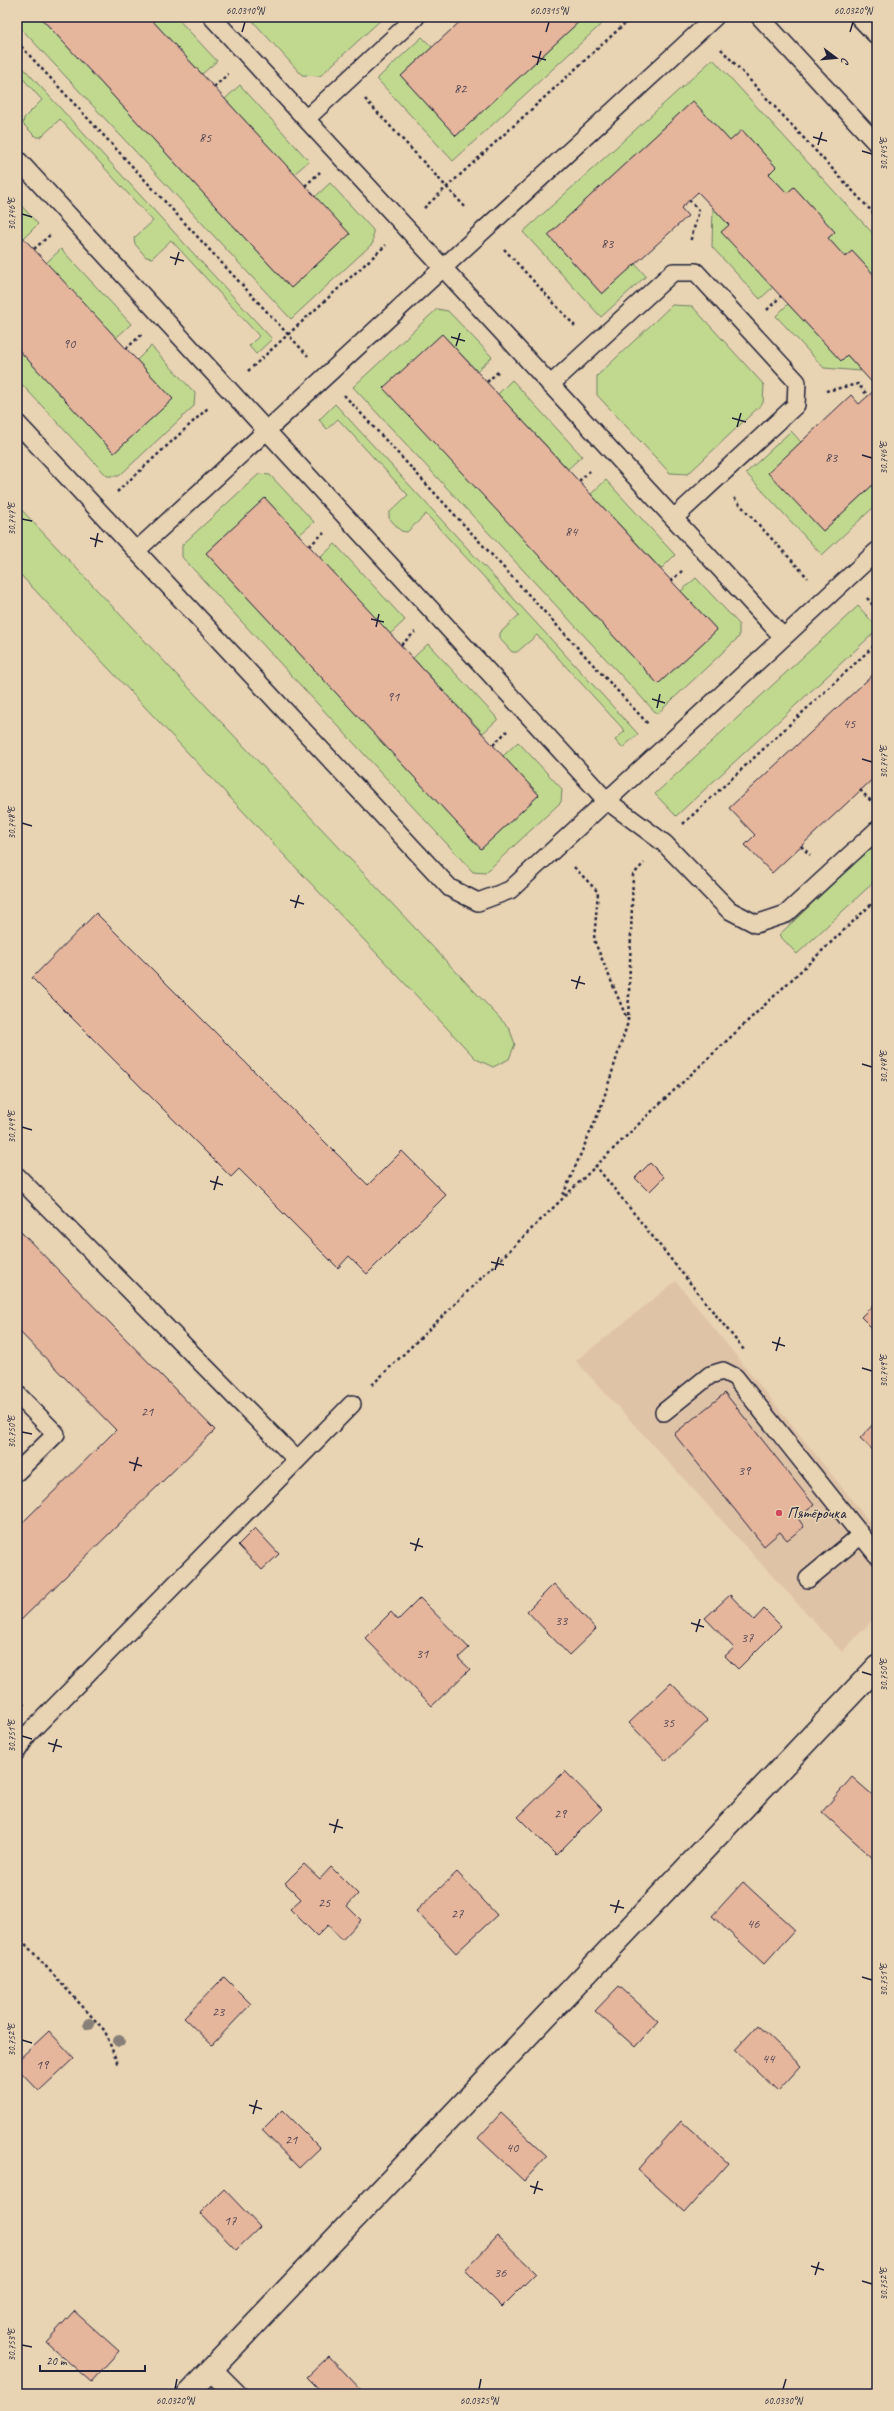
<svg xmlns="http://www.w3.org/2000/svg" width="894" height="2411" font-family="Caveat,sans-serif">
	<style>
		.built { fill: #dfc3a7 }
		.green { fill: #c0d98f; stroke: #717e65 }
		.building { fill: #e5b59c; stroke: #22223b }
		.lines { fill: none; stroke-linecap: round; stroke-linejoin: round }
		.lane-casing { stroke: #22223b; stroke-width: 20 }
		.street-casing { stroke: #22223b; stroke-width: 25 }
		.secondary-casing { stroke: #22223b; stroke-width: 25 }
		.path { stroke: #22223b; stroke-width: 2.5; stroke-dasharray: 3 3; stroke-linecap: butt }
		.lane { stroke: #e8d3b2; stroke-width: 17 }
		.street { stroke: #e8d3b2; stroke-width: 22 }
		.secondary { stroke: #e8d3b2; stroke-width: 22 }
		.tree { fill: #888078 }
		.ticks { fill: none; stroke: #22223b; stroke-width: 1.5 }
		.poi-dot { fill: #d1495b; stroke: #e8d3b2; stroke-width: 1.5 }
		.labels { text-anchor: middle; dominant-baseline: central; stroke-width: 3; stroke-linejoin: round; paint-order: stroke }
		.number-label { font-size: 14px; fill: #534753 }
		.poi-label { font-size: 16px; fill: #22223b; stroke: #e8d3b2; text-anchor: start }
		.neatline { fill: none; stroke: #22223b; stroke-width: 1.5 }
		.ticks-label { font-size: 10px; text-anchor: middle; fill: #22223b }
	</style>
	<rect width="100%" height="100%" fill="#e8d3b2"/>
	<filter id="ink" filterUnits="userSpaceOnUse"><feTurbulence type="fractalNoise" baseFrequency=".025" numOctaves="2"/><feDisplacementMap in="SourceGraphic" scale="8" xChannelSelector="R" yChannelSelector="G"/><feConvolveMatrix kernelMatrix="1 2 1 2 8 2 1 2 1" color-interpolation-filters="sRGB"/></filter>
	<g filter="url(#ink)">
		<path class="built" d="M676 1281 877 1531V1615L842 1652 576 1361Z"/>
		<path class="green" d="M17 17H40L291 288 350 234 315 197 330 183 373 230V243L291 319 17 24Z
			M149 17H176L217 61 202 74Z
			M249 17H384L320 76 302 75Z
			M584 17H609L453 161 377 79 422 37 432 47 401 76 456 136Z
			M713 59 877 238V278L852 251 845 257 828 238 835 232 794 187 787 193 769 174 776 167 742 130 730 141 693 101 548 235 602 294 635 264 646 276 601 317 523 232Z
			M17 61 272 339 256 354 249 346 259 336 171 240 152 258 146 257 135 244 134 238 153 221 60 119 41 137H36L23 124 24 118 42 100 17 72Z
			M240 85 309 161 294 174 225 99Z
			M17 201 38 224 24 238 17 231Z
			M713 208 729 225 722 232 773 287 760 299 712 247Z
			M61 249 131 324 116 338 46 263Z
			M788 304 841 361 847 355 861 371 824 368 776 316Z
			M672 305 692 306 764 385 763 403 688 474 670 473 597 395V376Z
			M437 309 448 311 492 357 477 371 442 334 384 388 658 684 717 630 681 591 696 578 739 624V637L657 714 353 387Z
			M151 346 195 393 194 406 119 476H107L17 379V348L114 453 173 399 137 360Z
			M512 380 582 456 568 469 498 394Z
			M335 404 638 734 622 748 615 740 625 731 537 635 517 652H512L500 639V633L519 615 426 514 407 532 401 531 389 518V513L408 495 338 419 327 429 319 420Z
			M791 431 801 442 769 473 823 531 877 481V504L822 555 746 473Z
			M259 474 270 475 314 522 299 535 265 498 206 553 481 849 539 795 503 756 518 742 562 789 561 802 485 873 473 872 182 557V545Z
			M606 480 675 555 661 569 591 494Z
			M17 505 509 1028 515 1044 509 1059 493 1067 476 1059 17 571Z
			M335 544 405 620 390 634 320 558Z
			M858 606 877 627V630L676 816 655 794Z
			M428 644 498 719 483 733 413 658Z
			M877 842V879L797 954 779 935Z"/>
		<path class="building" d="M40 17H149L350 234 291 288Z
			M465 17H584L456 136 401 76Z
			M693 101 730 141 742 130 776 167 769 174 787 193 794 187 835 232 828 238 845 257 852 251 877 278V388L847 355 841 361 721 232 729 225 698 192 681 208 688 216 602 294 548 235Z
			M17 231 173 399 114 453 17 348Z
			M442 334 717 630 658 684 383 388Z
			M877 388V481L823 531 768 473 851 395 859 404Z
			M265 498 539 795 481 849 206 553Z
			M877 671V775L772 873 745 845 755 835 729 808Z
			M96 913 368 1185 402 1151 446 1195 367 1274 349 1256 338 1268 239 1169 231 1177 32 978Z
			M650 1163 664 1177 649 1192 635 1178Z
			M17 1228 215 1430 17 1624V1528L116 1430 17 1329Z
			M877 1301V1333L861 1317Z
			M725 1393 814 1505 798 1518 804 1527 787 1540 780 1532 764 1546 674 1434Z
			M877 1420V1454L860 1438Z
			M255 1528 279 1554 262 1570 238 1545Z
			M554 1584 596 1629 569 1655 527 1611Z
			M730 1595 754 1620 764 1609 781 1626 738 1669 725 1656 734 1648 705 1618Z
			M420 1598 469 1648 458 1658 470 1669 432 1706 365 1638 391 1612 398 1620Z
			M671 1683 708 1721 666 1761 629 1723Z
			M17 1697 25 1705 17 1713Z
			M565 1771 602 1809 556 1855 518 1817Z
			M852 1777 877 1799 875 1860 822 1812Z
			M304 1864 320 1879 331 1867 358 1894 347 1906 361 1920 342 1940 328 1925 317 1936 290 1909 301 1899 285 1883Z
			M457 1872 497 1915 456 1953 416 1911Z
			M743 1882 795 1930 764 1964 712 1916Z
			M224 1977 251 2004 212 2045 184 2018Z
			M619 1986 658 2021 635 2047 595 2011Z
			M758 2025 801 2066 778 2091 735 2050Z
			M49 2031 74 2058 39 2091 17 2068V2061Z
			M282 2110 320 2148 299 2168 262 2130Z
			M501 2113 547 2156 524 2181 478 2138Z
			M681 2121 728 2163 685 2212 638 2170Z
			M224 2189 260 2227 236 2250 200 2213Z
			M498 2236 536 2273 502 2307 465 2270Z
			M74 2311 119 2351 91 2382 46 2342Z
			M329 2356 365 2394H324L307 2377Z"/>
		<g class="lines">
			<g class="lane-casing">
				<path id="lane" d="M212 17 783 637
					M760 17 877 144
					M859 17 877 36
					M306 119 416 17
					M17 159 606 800 664 843 729 910 756 924 786 914 877 830
					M550 385 673 272H696L797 382 796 405 674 518
					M17 423 450 888 478 902 510 890 877 551
					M136 551 715 17
					M17 1176 297 1460
					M17 1394 56 1434 17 1472
					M664 1412 710 1375 723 1371 735 1377 877 1555
					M808 1579 861 1535
					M17 1751 28 1734 352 1404"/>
			</g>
			<g class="street-casing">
				<path id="street" d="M211 2370 235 2394"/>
			</g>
			<g class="secondary-casing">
				<path id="secondary" d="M188 2394 877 1667"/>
			</g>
			<path class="path" d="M17 42 308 356
				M721 49 877 217
				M214 87 228 74
				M365 99 467 209
				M305 186 320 172
				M689 200 699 211 690 242
				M424 208 632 17
				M34 249 50 235
				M504 249 575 326
				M767 310 781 296
				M126 349 142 334
				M248 371 386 245
				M487 382 500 370
				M826 391 858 384 868 396
				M344 395 649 725
				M579 481 592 469
				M117 492 209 407
				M734 498 808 578
				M309 546 324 533
				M671 581 684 569
				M867 598 877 610
				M401 645 415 632
				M493 745 507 731
				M860 790 873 803
				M683 824 877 643
				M801 846 810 855
				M574 867 598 892 594 940 627 1019
				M595 1165 744 1350
				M563 1195 601 1107 628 1022 633 875 644 863
				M372 1385 648 1115 877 899
				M17 1935 105 2031 118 2065
				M873 2394 877 2390"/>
			<use href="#lane" class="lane"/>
			<use href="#street" class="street"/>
			<use href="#secondary" class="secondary"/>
		</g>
		<g class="tree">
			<circle cx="89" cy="2024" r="6"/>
			<circle cx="119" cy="2041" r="6"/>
		</g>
	</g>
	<path class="ticks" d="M242 32 245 22M546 32 549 22M850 32 853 22M532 56 546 60M537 65 541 51M813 137 827 141M818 145 822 132M862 151 872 154M22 214 32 217M170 257 184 261M175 265 179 252M451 337 465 341M456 346 460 333M732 418 746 422M737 427 741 413M862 455 872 458M22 519 32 521M90 538 103 542M95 547 98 533M371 619 384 622M376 627 379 614M652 699 665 703M657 708 660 694M862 759 872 762M22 823 32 826M290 900 304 904M295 908 299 895M571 980 585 984M576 989 580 976M862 1064 872 1067M22 1127 32 1130M210 1181 223 1185M214 1190 218 1176M491 1262 504 1265M495 1270 499 1257M772 1342 785 1346M776 1351 780 1337M862 1368 872 1371M22 1432 32 1434M129 1462 142 1466M134 1471 138 1457M410 1543 423 1547M415 1551 419 1538M691 1623 704 1627M696 1632 700 1619M862 1672 872 1675M22 1736 32 1739M48 1743 62 1747M53 1752 57 1739M329 1824 343 1828M334 1833 338 1819M610 1905 624 1908M615 1913 619 1900M862 1977 872 1980M22 2040 32 2043M249 2105 262 2109M253 2114 257 2100M530 2186 543 2190M534 2194 538 2181M811 2266 824 2270M815 2275 819 2262M862 2281 872 2284M22 2345 32 2347M175 2389 177 2379M479 2389 481 2379M783 2389 786 2379"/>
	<circle class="poi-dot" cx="779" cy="1513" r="4"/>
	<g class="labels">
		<g class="number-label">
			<text x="460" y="88">82</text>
			<text x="205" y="137">85</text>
			<text x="607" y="243">83</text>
			<text x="69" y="343">90</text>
			<text x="831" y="457">83</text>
			<text x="571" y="531">84</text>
			<text x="393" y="696">91</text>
			<text x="849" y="723">45</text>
			<text x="147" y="1411">21</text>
			<text x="744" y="1470">39</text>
			<text x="561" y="1620">33</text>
			<text x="747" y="1637">37</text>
			<text x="422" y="1653">31</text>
			<text x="668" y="1722">35</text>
			<text x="560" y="1813">29</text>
			<text x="324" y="1902">25</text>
			<text x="457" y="1913">27</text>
			<text x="753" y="1923">46</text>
			<text x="218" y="2011">23</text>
			<text x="768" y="2058">44</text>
			<text x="42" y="2064">19</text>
			<text x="291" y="2139">21</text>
			<text x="512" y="2147">40</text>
			<text x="230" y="2220">17</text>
			<text x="500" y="2272">36</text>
		</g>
		<g class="poi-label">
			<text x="787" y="1513">Пятёрочка</text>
		</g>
	</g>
	<rect width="894" height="2411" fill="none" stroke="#e8d3b2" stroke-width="44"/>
	<g transform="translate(836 58) rotate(106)" stroke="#e8d3b2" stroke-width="3" paint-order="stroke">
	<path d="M0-3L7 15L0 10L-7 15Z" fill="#22223b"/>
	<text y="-6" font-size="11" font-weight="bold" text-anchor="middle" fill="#22223b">С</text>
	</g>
	<path d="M40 2365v6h105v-6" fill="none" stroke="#22223b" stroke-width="2"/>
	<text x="46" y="2365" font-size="12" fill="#22223b" stroke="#e8d3b2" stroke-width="3" paint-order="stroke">20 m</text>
	<rect x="22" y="22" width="850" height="2367" class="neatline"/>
	<g class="ticks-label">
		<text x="245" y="14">60.0310°N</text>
		<text x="549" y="14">60.0315°N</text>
		<text x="853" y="14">60.0320°N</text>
		<text transform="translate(883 154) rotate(-90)" y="4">30.745°E</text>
		<text transform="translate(11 214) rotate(-90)" y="4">30.746°E</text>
		<text transform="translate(883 458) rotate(-90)" y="4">30.746°E</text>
		<text transform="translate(11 519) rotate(-90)" y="4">30.747°E</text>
		<text transform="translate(883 762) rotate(-90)" y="4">30.747°E</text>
		<text transform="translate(11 823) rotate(-90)" y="4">30.748°E</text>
		<text transform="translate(883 1067) rotate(-90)" y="4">30.748°E</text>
		<text transform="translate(11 1127) rotate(-90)" y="4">30.749°E</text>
		<text transform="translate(883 1371) rotate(-90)" y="4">30.749°E</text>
		<text transform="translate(11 1432) rotate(-90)" y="4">30.750°E</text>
		<text transform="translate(883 1675) rotate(-90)" y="4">30.750°E</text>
		<text transform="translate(11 1736) rotate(-90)" y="4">30.751°E</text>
		<text transform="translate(883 1980) rotate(-90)" y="4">30.751°E</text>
		<text transform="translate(11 2040) rotate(-90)" y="4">30.752°E</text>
		<text transform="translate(883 2284) rotate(-90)" y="4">30.752°E</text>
		<text transform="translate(11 2345) rotate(-90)" y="4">30.753°E</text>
		<text x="175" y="2404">60.0320°N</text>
		<text x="479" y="2404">60.0325°N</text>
		<text x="783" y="2404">60.0330°N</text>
	</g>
</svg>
